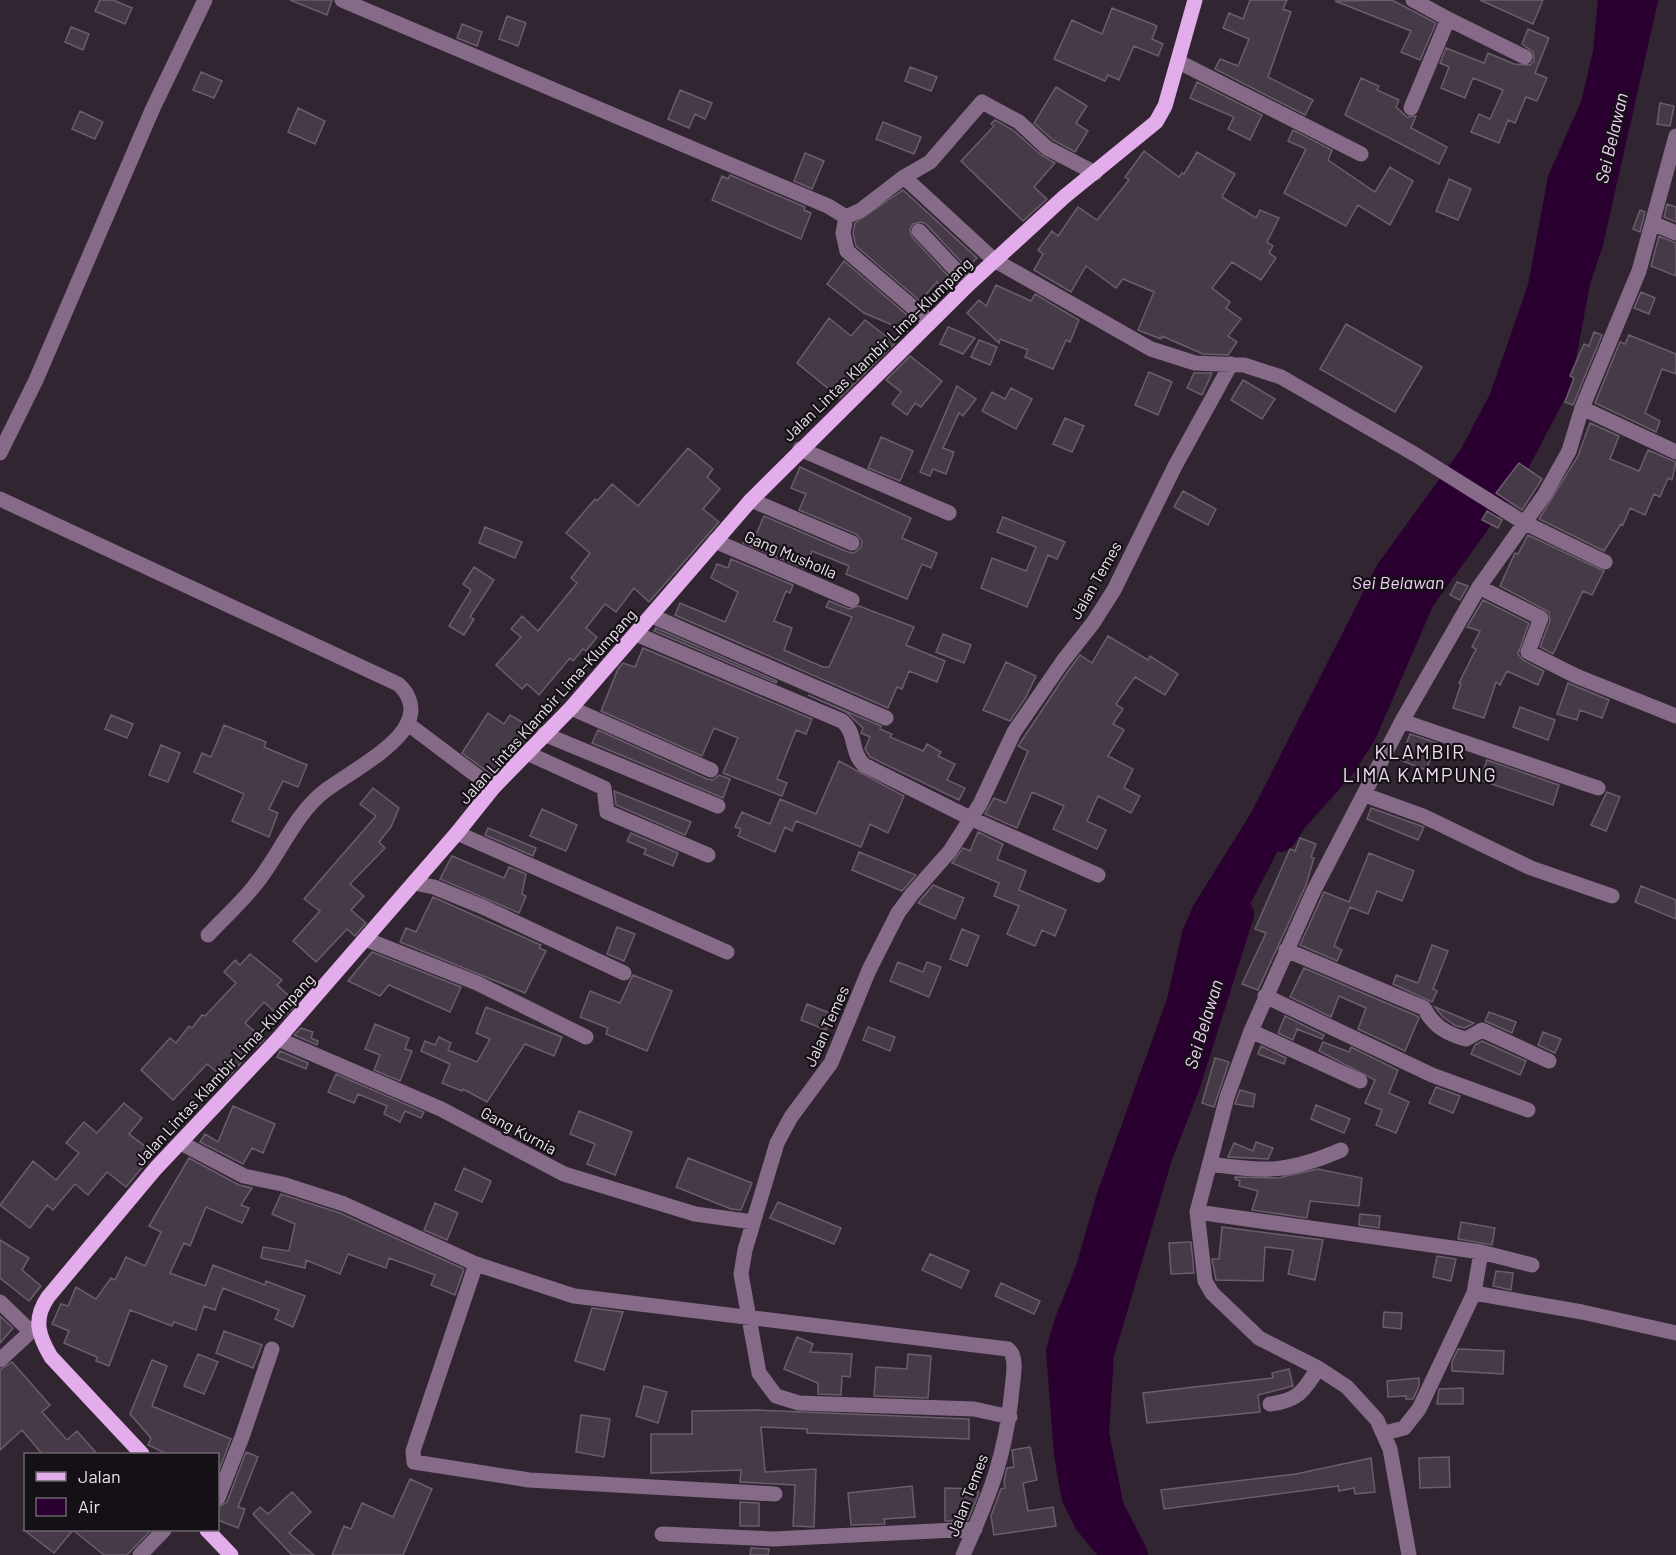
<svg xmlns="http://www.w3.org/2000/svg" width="1676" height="1555" font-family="Barlow,sans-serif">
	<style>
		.water { fill: #2a0030 }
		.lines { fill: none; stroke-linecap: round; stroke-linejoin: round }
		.river { stroke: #2a0030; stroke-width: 32 }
		.building { fill: #473a48; stroke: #6a5d6c; stroke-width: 1.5 }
		.minor { stroke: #866b89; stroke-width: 15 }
		.major { stroke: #e3acea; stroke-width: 15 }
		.labels { text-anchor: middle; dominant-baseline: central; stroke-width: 4.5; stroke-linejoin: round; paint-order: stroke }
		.street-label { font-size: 16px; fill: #ebe3ec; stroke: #151016 }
		.water-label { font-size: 18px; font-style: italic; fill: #f2d1f6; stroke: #151016 }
		.quarter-label { font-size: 20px; letter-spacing: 1.5px; fill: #edddef; stroke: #151016 }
	</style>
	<rect width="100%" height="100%" fill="#312532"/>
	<path class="water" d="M1598 0H1656L1616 113 1568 310 1536 395 1511 444 1448 543 1331 762 1283 841 1209 983 1168 1088 1124 1261 1104 1321 1090 1412 1101 1504 1104 1519 1123 1555H1097L1076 1529 1062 1501 1054 1456 1046 1350 1054 1321 1076 1266 1097 1193 1167 999 1182 932 1193 906 1251 813 1377 565 1461 449 1490 394 1528 285 1548 176 1581 102 1593 51Z"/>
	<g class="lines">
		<path class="river" d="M1280 836 1293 817 1341 763 1361 732 1419 598 1504 480 1555 383 1575 278 1587 243 1642 0
			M1132 1555 1108 1508 1093 1434 1098 1354 1157 1154 1184 1085 1238 914"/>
	</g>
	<path class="building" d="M100 0H113L132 8 125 24 95 11Z
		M290 0H332L327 15Z
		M1250 0H1287L1283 9 1291 12 1268 77 1313 100 1305 115 1215 69 1220 59 1238 66 1249 39 1223 28 1229 13 1243 19Z
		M1392 0 1436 23 1420 60 1401 52 1411 31 1335 1Z
		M1480 0H1543L1533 24Z
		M1112 8 1157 26 1152 39 1163 44 1158 56 1134 46 1119 80 1108 75 1105 81 1054 59 1072 20 1102 34Z
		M507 16 526 23 518 46 499 39Z
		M462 24 482 32 477 46 457 38Z
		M71 27 89 34 83 50 65 42Z
		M1528 29 1549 38 1535 73 1547 78 1537 101 1526 97 1515 123 1508 120 1499 143 1471 132 1479 114 1490 119 1503 90 1473 78 1465 98 1441 88 1449 67 1440 63 1446 48 1484 63 1488 53 1514 64 1530 65 1534 61 1533 52 1522 44Z
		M910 67 937 77 931 91 905 81Z
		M201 72 222 81 214 98 193 90Z
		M1361 78 1379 86 1377 90 1399 100 1396 107 1407 117 1416 116 1411 128 1447 147 1439 164 1345 115Z
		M1197 82 1262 115 1250 140 1228 129 1234 117 1190 98Z
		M1056 87 1087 106 1076 123 1088 131 1075 152 1053 140 1034 123Z
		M680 90 712 103 705 119 695 114 689 128 668 119Z
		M1660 103 1674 106 1670 126 1657 124Z
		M298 108 325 121 315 144 288 132Z
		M80 111 103 122 95 139 72 129Z
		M995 120 1013 130 1041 155 1055 163 1034 187 1047 199 1023 221 961 161 994 126 991 124Z
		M883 122 921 137 914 154 876 139Z
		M1293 130 1332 150 1328 160 1375 192 1390 167 1413 181 1390 225 1358 205 1346 226 1284 193 1306 149 1288 141Z
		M1144 151 1179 177 1182 173 1184 174 1197 152 1235 174 1222 197 1256 218 1260 210 1279 218 1267 242 1273 246 1269 253 1276 258 1261 280 1232 262 1212 288 1230 302 1226 308 1241 319 1228 336 1237 342 1228 355 1203 354 1162 336 1161 339 1138 330 1154 292 1123 279 1116 288 1086 266 1071 292 1034 270 1043 254 1038 250 1052 231 1058 236 1078 207 1097 220 1129 180 1125 177Z
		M805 153 824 161 812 189 794 181Z
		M730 175 805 207 804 210 811 213 801 239 712 200 722 176 728 179Z
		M1449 179 1471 189 1458 220 1436 211Z
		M903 190 977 258 969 266 967 264 965 266 926 224 921 222 913 224 910 229 912 237 951 279 943 288 937 282 920 301 856 246 853 233 855 223Z
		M1667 204 1676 207V222L1664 217Z
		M1640 210 1645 212 1640 232 1633 229Z
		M1659 236 1676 243V276L1651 266Z
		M844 261 914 321 907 331 864 313 827 284Z
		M996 285 1031 301 1035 294 1079 320 1070 342 1066 340 1053 369 1025 357 1028 350 1000 339 999 343 967 313 979 300 986 306Z
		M1641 292 1655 298 1649 314 1634 308Z
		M829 318 851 336 865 320 895 343 840 398 797 363Z
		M1346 324 1422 367 1395 412 1320 369Z
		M948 327 975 338 963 354 940 344Z
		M1594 332 1602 335 1573 405 1565 402 1574 378 1570 376 1584 344 1589 346Z
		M1629 335 1676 354V374L1662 369 1645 413 1660 421 1656 432 1595 403 1620 342 1625 344Z
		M979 340 997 347 990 365 971 357Z
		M910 356 942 381 921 407 915 403 907 415 892 404 901 392 886 380Z
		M1149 372 1172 382 1158 415 1135 405Z
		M1194 373H1212L1202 395 1187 388Z
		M1243 380 1275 399 1262 419 1231 400Z
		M957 386 976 399 963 416 959 413 943 448 954 452 946 474 933 469 930 476 920 472Z
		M1011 388 1032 399 1016 429 982 411 992 392 1005 399Z
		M1065 418 1084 426 1072 452 1053 444Z
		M1590 423 1619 436 1610 459 1639 471 1648 450 1676 462 1672 480 1668 478 1660 497 1654 494 1645 515 1630 508 1623 525 1621 524 1604 551 1539 519 1578 456Z
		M881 437 913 451 900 481 868 468Z
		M688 448 713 469 707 477 720 489 703 509 719 522 649 602 634 588 616 612 605 604 586 628 597 637 586 651 583 649 573 661 570 658 539 695 527 684 522 689 496 665 521 637 511 629 522 616 538 631 577 583 571 578 590 553 566 533 595 499 597 501 612 484 638 506Z
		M1519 463 1542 479 1522 510 1496 493Z
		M800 467 911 518 902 538 937 553 931 568 922 564 907 599 846 574 849 566 812 551 805 569 743 543 747 533 755 537 764 516 848 552 854 553 861 547 862 541 856 534 799 510 806 494 791 488Z
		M1183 491 1216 509 1208 525 1174 507Z
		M1487 511 1502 520 1498 528 1482 520Z
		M1003 517 1065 542 1057 559 1048 555 1027 607 981 588 992 558 1026 571 1036 547 997 532Z
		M485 527 522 542 515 558 479 543Z
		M1528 535 1604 571 1592 595 1583 591 1553 654 1540 647 1550 621 1549 612 1500 586 1515 553 1518 554Z
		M731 559 793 585 790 593 786 591 774 621 792 628 784 650 823 667H829L852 617 826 607 829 601 849 609 859 606 914 627 906 645 945 661 937 682 909 671 902 689 897 687 888 708 675 615 680 603 725 622 738 592 711 578 717 564 728 568Z
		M474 567 494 580 470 617 474 619 464 635 449 626 471 590 463 584Z
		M1457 582 1468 586 1460 600 1450 595Z
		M1483 600 1529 623 1518 654 1523 660 1544 671 1538 685 1507 671 1500 685 1496 682 1484 718 1453 708 1461 684 1459 683 1476 649 1472 647 1480 631 1467 627Z
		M656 628 777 681 776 683 654 631Z
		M943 634 971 645 964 663 936 652Z
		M1108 636 1148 660 1150 656 1178 674 1165 695 1135 677 1116 704 1123 709 1113 724 1124 730 1108 756 1133 769 1124 788 1140 796 1131 813 1098 796 1087 821 1106 830 1097 849 1053 829 1064 806 1032 792 1017 828 985 814 994 798 1006 803 1028 751 1018 746 1068 671 1080 655 1092 663Z
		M643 648 812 719 806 734 796 730 777 779 787 783 782 796 723 773 738 738 714 728 702 756 601 711 618 669 623 663 635 667Z
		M1006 662 1036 676 1026 697 1010 721 983 710Z
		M1568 683 1609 700 1602 718 1580 710 1577 720 1557 714Z
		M808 695 881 726 880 729 892 734 890 737 923 751 927 744 941 752 938 756 955 764 947 780 965 788 959 800 870 757 865 749 870 737 861 733 863 728 846 712Z
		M1520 707 1555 720 1548 740 1513 727Z
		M488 713 504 724 510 715 531 727 518 749 492 775 462 753Z
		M111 715 133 724 127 738 105 729Z
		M224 725 266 742 264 747 307 765 298 787 283 781 269 809 278 813 269 837 232 821 244 794 194 772 202 753 211 757Z
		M598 730 707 779 713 780 719 775 730 779 723 798 592 743Z
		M1410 734 1437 743 1426 770 1400 760Z
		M161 745 180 753 168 782 149 775Z
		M1487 760 1559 785 1553 805 1480 780Z
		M839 761 904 796 888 833 870 824 861 847 796 821 792 831 785 827 775 852 738 836 741 829 735 827 742 812 770 824 780 799 816 814Z
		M373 788 399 808 391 827 379 842 385 848 350 884 364 896 351 910 366 923 355 936 347 929 316 962 293 941 320 911 304 899 376 816 360 804Z
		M614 791 691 822 685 835 616 805Z
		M1607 792 1620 797 1606 831 1591 825Z
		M1371 808 1424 827 1418 840 1367 819Z
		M542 809 577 825 566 851 530 836Z
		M488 828 536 848 533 856 485 835Z
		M978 832 1003 844 997 859 1026 871 1019 890 1066 910 1055 936 1042 930 1035 946 1007 934 1019 906 994 896 999 883 952 863 963 848 970 851Z
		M631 833 678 853 673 866 644 854 646 849 627 841Z
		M1300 838 1316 844 1311 857 1314 858 1306 885 1258 990 1242 984 1266 933 1255 929 1290 849 1295 851Z
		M859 852 916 875 902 891 852 870Z
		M1369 853 1414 871 1402 901 1377 891 1368 914 1350 907 1334 946 1342 950 1337 961 1300 945 1324 892 1349 902Z
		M452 856 504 878 509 867 526 874 522 894 526 896 519 913 440 879Z
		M933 885 964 898 955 919 918 903Z
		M1641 886 1676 900V919L1635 902Z
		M433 897 541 945 539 948 546 951 525 993 400 942 406 928 416 932Z
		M617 927 635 934 624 961 607 954Z
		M962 929 979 936 967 966 950 959Z
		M1432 945 1448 951 1433 989 1437 991 1432 1002 1393 984 1396 975 1418 983Z
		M372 952 461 987 450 1012 389 985 380 996 348 981Z
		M250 954 282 980 277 985 297 1003 282 1019 264 1002 245 1023 264 1040 252 1050 226 1080 207 1064 173 1100 141 1070 170 1038 176 1043 189 1026 192 1028 202 1015 205 1016 236 983 224 972 235 960 240 965Z
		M898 962 923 972 927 962 941 967 929 997 890 981Z
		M1304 968 1417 1016 1419 1018 1405 1051 1358 1029 1366 1008 1339 996 1331 1017 1290 997Z
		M633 975 672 991 647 1051 606 1034 608 1028 580 1017 590 991 620 1003Z
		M807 1004 832 1014 826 1030 801 1020Z
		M486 1007 562 1037 554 1056 525 1044 487 1102 463 1089 462 1091 442 1083 450 1064 421 1051 425 1041 435 1045 439 1037 451 1043 448 1050 477 1062 490 1039 476 1033Z
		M1435 1007 1474 1023 1465 1028 1456 1026 1443 1017Z
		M1489 1012 1516 1022 1512 1033 1485 1021Z
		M1285 1016 1324 1035 1322 1039 1297 1029 1293 1040 1278 1033Z
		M375 1024 409 1038 405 1049 412 1051 400 1081 374 1070 380 1055 365 1049Z
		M868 1027 895 1037 890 1051 863 1040Z
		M301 1028 313 1032 311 1038 318 1041 317 1045 294 1035Z
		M1543 1032 1561 1039 1555 1053 1538 1045Z
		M1482 1041 1526 1061 1520 1075 1471 1054 1475 1045Z
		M1323 1042 1349 1052 1351 1047 1398 1070 1389 1093 1409 1102 1396 1133 1376 1125 1382 1110 1365 1103 1375 1080 1319 1051Z
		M1261 1046 1286 1058 1284 1064 1258 1054Z
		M280 1051 308 1063 306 1069 277 1057Z
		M1215 1058 1229 1062 1214 1107 1202 1103Z
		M336 1074 424 1112 421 1118 405 1111 400 1122 384 1114 387 1106 358 1094 354 1103 328 1092Z
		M1436 1087 1460 1096 1453 1113 1429 1103Z
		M1240 1090 1255 1094 1253 1107 1235 1104Z
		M124 1103 142 1118 129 1134 154 1153 126 1187 107 1172 88 1195 75 1184 53 1210 47 1205 30 1228 0 1205 33 1161 56 1180 79 1153 66 1143 84 1122 97 1133Z
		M1316 1105 1350 1119 1344 1133 1311 1119Z
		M233 1106 275 1124 263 1153 252 1148 243 1164 200 1142 205 1134 218 1142Z
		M579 1111 632 1132 615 1175 587 1164 595 1144 570 1134Z
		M1256 1142 1273 1148 1268 1159 1228 1157 1234 1143 1253 1151Z
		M189 1158 239 1185 252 1188 241 1205 249 1208 242 1223 206 1207 190 1246 184 1243 170 1273 205 1286 213 1265 265 1285 266 1281 305 1296 293 1327 275 1319 279 1310 223 1288 215 1310 204 1306 196 1330 174 1322 172 1326 130 1310 109 1366 96 1361 97 1357 64 1343 69 1331 52 1324 61 1304 68 1306 76 1287 96 1299 111 1278 115 1280 126 1257 145 1266 161 1232 149 1226Z
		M688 1158 752 1183 741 1210 731 1209 676 1187Z
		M464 1168 491 1181 482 1202 455 1190Z
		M1318 1169 1362 1178 1359 1206 1310 1201 1307 1218 1252 1210 1258 1191 1239 1186 1240 1181 1235 1179V1177L1278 1178Z
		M281 1194 340 1213 464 1269 455 1295 431 1285 435 1275 389 1258 386 1268 348 1254 340 1274 306 1260 305 1268 261 1258 263 1247 289 1251 295 1224 272 1214Z
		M778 1202 841 1228 834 1244 770 1218Z
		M435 1203 458 1213 447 1240 424 1230Z
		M1360 1214 1380 1216 1379 1228 1359 1225Z
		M1461 1222 1495 1228 1492 1245 1458 1239Z
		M1222 1227 1323 1240 1315 1280 1288 1274 1293 1250 1265 1247 1263 1281 1216 1280 1212 1259H1219Z
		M0 1240 29 1258 22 1270 41 1286 29 1301 0 1278Z
		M1191 1242 1194 1273 1171 1274 1169 1243Z
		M930 1254 969 1271 961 1288 922 1270Z
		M1437 1256 1456 1259 1451 1281 1433 1277Z
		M1496 1271 1513 1273 1511 1290 1493 1286Z
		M1001 1283 1040 1301 1034 1314 995 1296Z
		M592 1308 623 1312 604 1370 575 1361Z
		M1384 1312 1402 1313 1401 1329 1383 1327Z
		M0 1316 13 1328 0 1343Z
		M224 1331 262 1345 253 1368 216 1353Z
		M797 1337 813 1344 810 1352 852 1354 850 1377 842 1376 841 1395 818 1394V1383L784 1369Z
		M1458 1349 1504 1351 1503 1374 1452 1371V1362Z
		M198 1354 218 1362 204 1394 184 1386Z
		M908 1354 931 1356 928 1398 874 1396 876 1367 907 1369Z
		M152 1360 167 1366 152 1406 231 1439 218 1473V1455H169L148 1445 151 1438 130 1414Z
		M12 1362 50 1405 42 1412 67 1440 77 1431 98 1455H43L22 1430 0 1450V1370Z
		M1289 1369 1293 1386 1258 1395 1260 1412 1147 1423 1143 1393 1273 1378 1272 1373Z
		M1419 1378V1386L1413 1399H1406V1396L1388 1397 1387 1381Z
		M644 1386 667 1392 658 1423 636 1416Z
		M1463 1388V1404H1437L1439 1389Z
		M758 1410 969 1419V1439L807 1433V1429L761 1427 765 1472 816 1469 814 1527 793 1526 795 1485 740 1482 741 1470 651 1473V1434H692V1411Z
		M581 1415 610 1419 604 1457 576 1452Z
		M1030 1447 1037 1480 1023 1483 1028 1511 1053 1507 1056 1526 994 1535 991 1516 1001 1489 1005 1488 1004 1481 1007 1468 1014 1467 1012 1450Z
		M246 1452 258 1457 238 1507 245 1509 238 1528 218 1520V1508L227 1502Z
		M1449 1457 1450 1487 1420 1488 1419 1458Z
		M1371 1458 1375 1492 1355 1494 1354 1488 1339 1491 1338 1486 1164 1509 1161 1490 1296 1474Z
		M410 1479 432 1489 403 1555H332L344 1526 351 1529 362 1503 393 1517Z
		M912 1486 915 1517 884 1519 885 1524 851 1525 848 1493Z
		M945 1488 977 1489 979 1493 968 1520 945 1521Z
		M292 1492 311 1512 289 1533 314 1555H292L253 1514 260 1507 268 1514Z
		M740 1502 759 1503V1526H740Z
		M24 1530H151L127 1555H104L73 1530 54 1553Z
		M751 1548 769 1549 768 1555H750Z"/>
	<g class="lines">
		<path class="minor" d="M342 0 828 206 846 217 861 210 904 177 930 162 982 102 1019 122 1047 148 1095 173
			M1448 19 1525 57
			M1179 62 1361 154
			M1411 108 1448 19 1413 0
			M904 177 994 260 1151 349 1195 363 1244 365 1281 377 1416 455 1523 522 1605 562
			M846 217 843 233 847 251 930 322
			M1652 223 1676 233
			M919 231 969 284
			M1582 408 1676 452
			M800 449 949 513
			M0 453 36 380 153 108 205 0
			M0 499 398 684C410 694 415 710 407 724 396 748 348 774 326 790 294 814 280 855 255 885 241 903 224 918 208 935
			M751 500 852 543
			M715 541 852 600
			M1479 587 1541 618 1528 652 1576 676 1676 716
			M652 616 886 718
			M636 634 842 721C857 733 850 752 864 765L972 819 1098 875
			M571 708 711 770
			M1402 721 1598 788
			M408 724 493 788
			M544 734 718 806
			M527 753 604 788 607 812 708 855
			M1365 795 1423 816 1531 868 1612 896
			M457 833 727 952
			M414 883 434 887 483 907 624 973
			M365 939 477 983 586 1037
			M1286 950 1424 1008C1433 1026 1447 1034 1466 1039L1482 1030 1549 1061
			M1265 996 1432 1075 1528 1110
			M1251 1031 1360 1081
			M278 1039 441 1109 564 1174 695 1214 753 1222
			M181 1143 244 1176 282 1184 344 1204 476 1264 574 1296 1008 1349C1018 1357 1013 1377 1012 1389 1006 1455 990 1495 963 1555
			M1210 1164C1266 1172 1288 1173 1341 1150
			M1197 1212 1481 1252 1532 1265
			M476 1264 413 1451 414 1462 529 1480 775 1494
			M1474 1293 1582 1312 1676 1333
			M0 1302 31 1332
			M0 1360 37 1326
			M1270 1404C1298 1401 1304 1391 1318 1368
			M1010 1417 974 1409 799 1403 776 1396 759 1373 741 1274 745 1250 777 1143 791 1117 831 1063 869 970 898 913 912 894 950 851 980 804 1014 732 1063 661 1093 623 1114 590 1175 466 1231 364
			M1385 1433 1404 1428 1419 1409 1474 1293 1481 1252
			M218 1498 242 1437 272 1349
			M662 1534 773 1539 975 1529
			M140 1555 164 1530
			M1409 1555 1390 1449 1377 1420 1347 1387 1318 1368 1259 1338 1212 1293 1205 1281 1197 1212 1227 1097 1251 1031 1314 890 1402 721 1479 587 1545 494 1569 451 1582 408 1639 271 1676 136"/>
		<path class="major" d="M142 1454 51 1357C38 1335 33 1319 48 1297L156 1168 278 1039 457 833 493 788 571 708 751 500 969 284 1064 197 1156 122 1165 106 1195 0
			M207 1530 231 1555"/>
	</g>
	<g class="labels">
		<g class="street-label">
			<text transform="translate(877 349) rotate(-44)">Jalan Lintas Klambir Lima–Klumpang</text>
			<text transform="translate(791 554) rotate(23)">Gang Musholla</text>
			<text transform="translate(1095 580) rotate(-60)">Jalan Temes</text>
			<text transform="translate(547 706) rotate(-48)">Jalan Lintas Klambir Lima–Klumpang</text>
			<text transform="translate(826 1026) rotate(-66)">Jalan Temes</text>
			<text transform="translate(224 1069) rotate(-47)">Jalan Lintas Klambir Lima–Klumpang</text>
			<text transform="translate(519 1130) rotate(28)">Gang Kurnia</text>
			<text transform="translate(967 1495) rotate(-69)">Jalan Temes</text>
		</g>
		<g class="water-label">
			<text transform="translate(1611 138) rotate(-77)">Sei Belawan</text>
			<text x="1398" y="582">Sei Belawan</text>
			<text transform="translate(1203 1024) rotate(-73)">Sei Belawan</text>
		</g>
		<g class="quarter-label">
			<text x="1420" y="751">KLAMBIR<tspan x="1420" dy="23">LIMA KAMPUNG</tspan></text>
		</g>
	</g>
	<rect x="24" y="1453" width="195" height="78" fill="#151016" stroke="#6b646c" stroke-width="1.5"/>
	<rect x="36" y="1472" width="30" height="9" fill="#e3acea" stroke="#6b646c" stroke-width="1.5"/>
	<text x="78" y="1483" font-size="18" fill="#ebe3ec">Jalan</text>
	<rect x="36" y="1498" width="30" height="18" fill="#2a0030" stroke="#6b646c" stroke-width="1.5"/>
	<text x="78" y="1513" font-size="18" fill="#ebe3ec">Air</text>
</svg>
